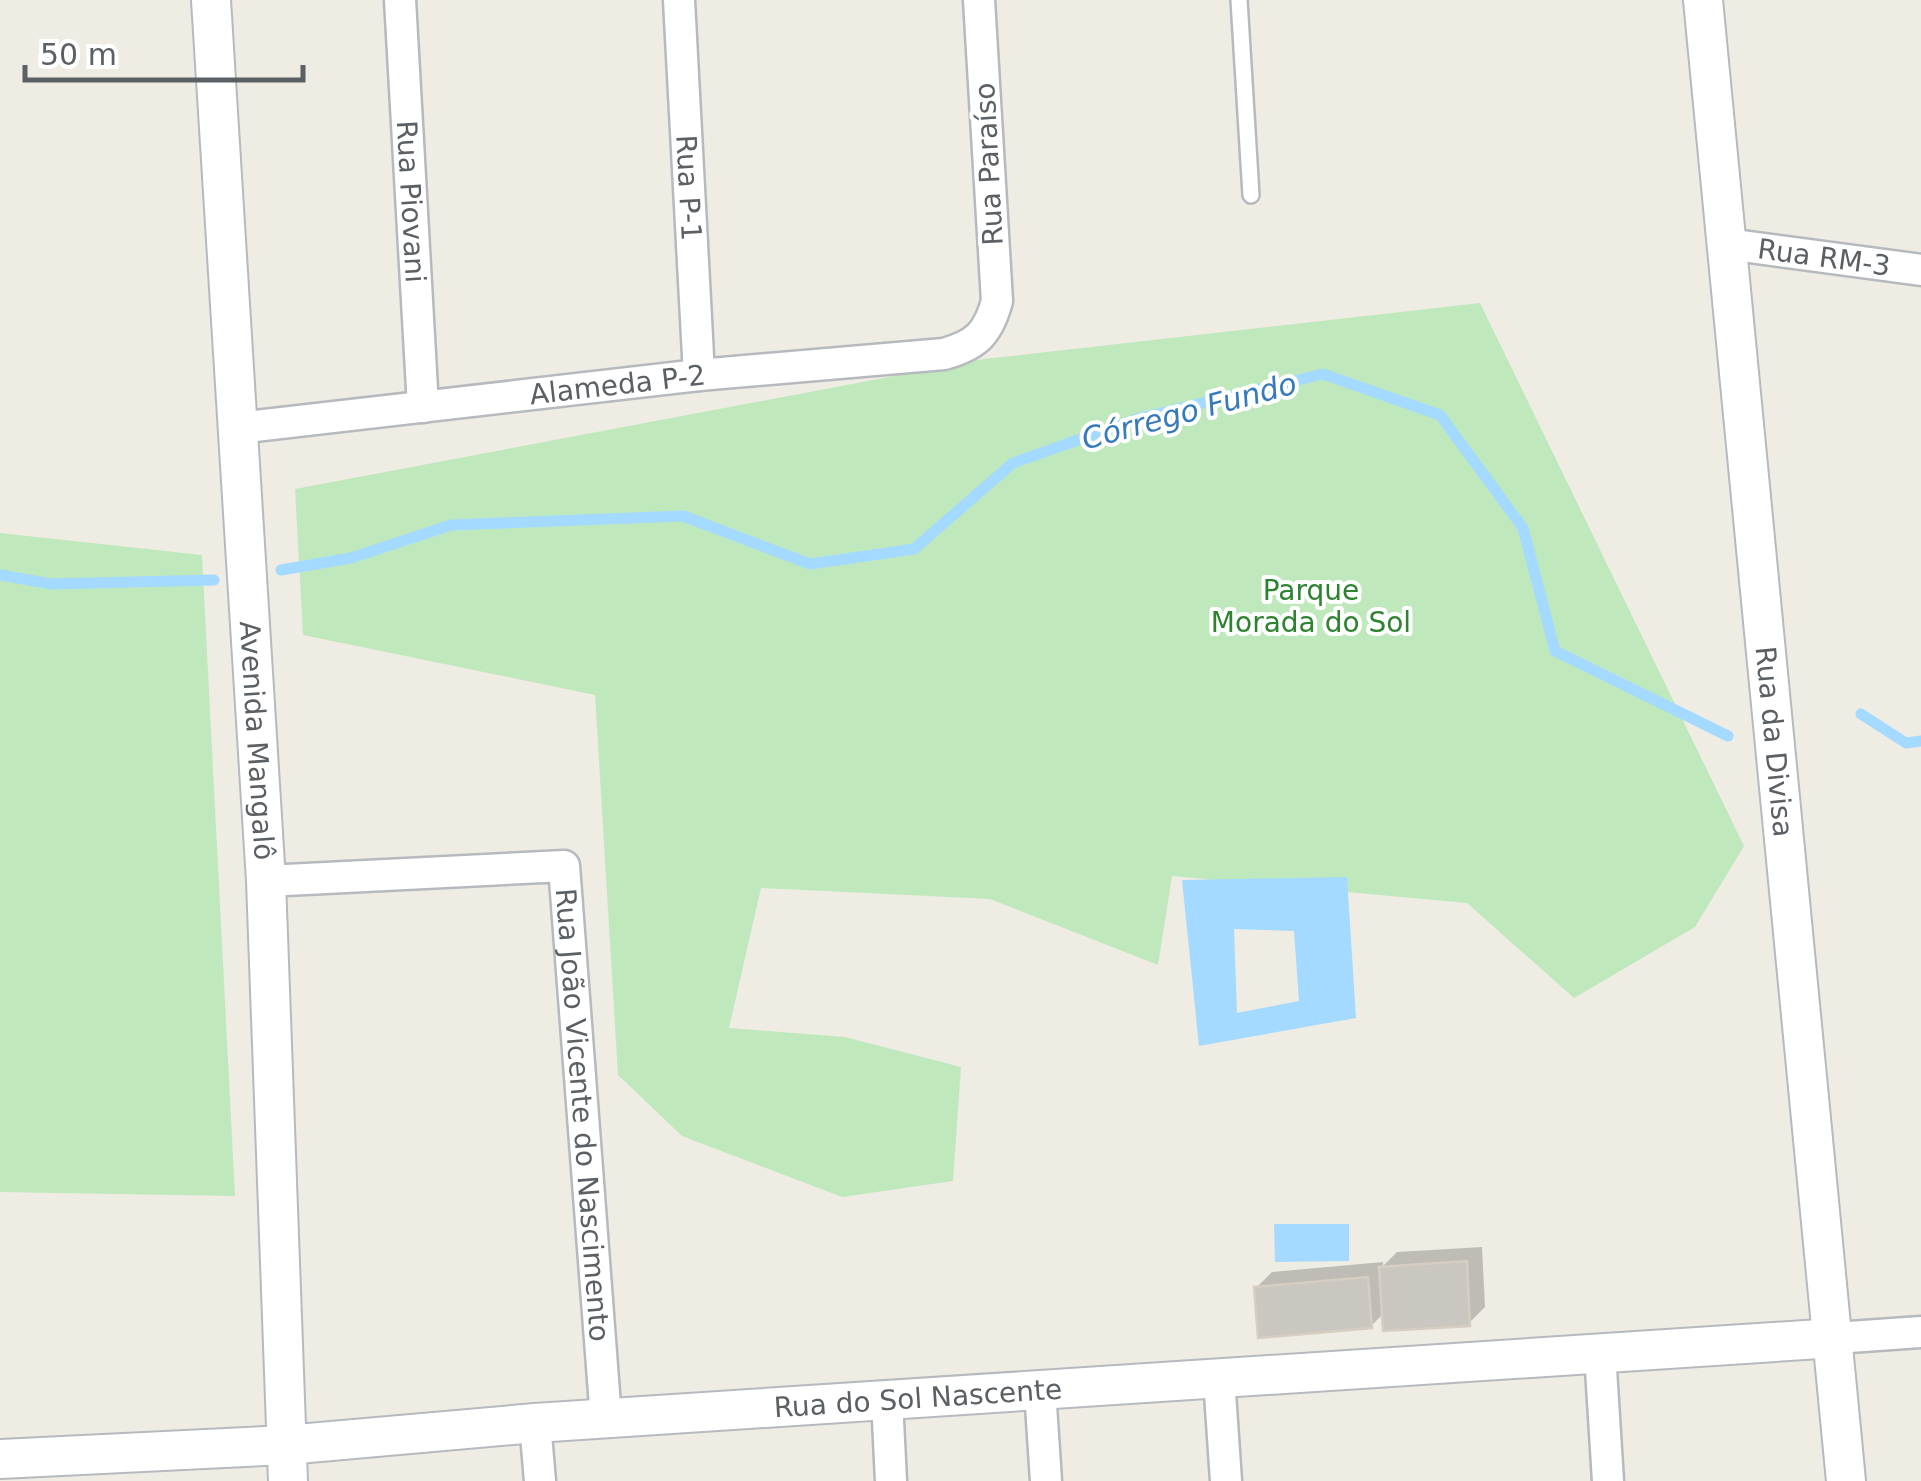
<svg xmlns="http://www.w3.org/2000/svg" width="1921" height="1481" font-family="'DejaVu Sans',sans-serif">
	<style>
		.green { fill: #bfe9bd }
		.water { fill: #a4daff; fill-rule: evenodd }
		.shadow { fill: #0003 }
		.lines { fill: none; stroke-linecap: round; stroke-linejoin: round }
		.stream { stroke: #a4daff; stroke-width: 11 }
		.building { fill: #cac7c0; stroke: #d5cec1; stroke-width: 2.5 }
		.service-casing { stroke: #b6babf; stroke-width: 20 }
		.minor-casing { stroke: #b6babf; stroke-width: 35 }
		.tertiary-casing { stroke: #b6babf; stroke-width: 42 }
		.service { stroke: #fff; stroke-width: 15 }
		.minor { stroke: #fff; stroke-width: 30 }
		.tertiary { stroke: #fff; stroke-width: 38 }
		.labels { text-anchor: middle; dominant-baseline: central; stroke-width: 8; stroke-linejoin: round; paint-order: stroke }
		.street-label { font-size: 28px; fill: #5b6065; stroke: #fff }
		.park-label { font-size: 28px; fill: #2d832f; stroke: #fff }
		.water-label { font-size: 30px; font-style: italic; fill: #377aba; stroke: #fff }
	</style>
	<rect width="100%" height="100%" fill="#efece3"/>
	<path class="green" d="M1480 303 1744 846 1695 927 1574 998 1467 903 1172 876 1158 965 990 899 761 888 729 1028 845 1037 961 1067 953 1181 842 1197 682 1136 618 1075 595 695 303 635 295 489 984 359Z
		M0 533 202 555 235 1196 0 1192Z"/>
	<path class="water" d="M1347 877 1356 1018 1199 1046 1182 880ZM1234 929 1294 931 1299 1001 1237 1013Z
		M1349 1224V1261L1275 1262 1274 1224Z"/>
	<path class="shadow" d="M1482 1247 1485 1307 1469 1323 1384 1313 1371 1326 1256 1288 1272 1272 1383 1262V1266L1397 1252Z"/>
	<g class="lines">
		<path class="stream" d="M281 570 351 558 451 525 683 516 810 564 914 549 1013 463 1140 418 1323 374 1440 415 1523 528 1555 651 1728 736
			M0 575 52 584 214 580
			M1861 714 1906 743 1921 741"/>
	</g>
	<path class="building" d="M1467 1261 1470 1326 1383 1331 1379 1267Z
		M1368 1277 1372 1328 1258 1338 1254 1287Z"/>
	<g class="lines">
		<g class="service-casing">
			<path id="service" d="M1239 0 1251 195"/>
		</g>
		<g class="minor-casing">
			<g id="minor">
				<path id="s1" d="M400 0 423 407"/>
				<path id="s2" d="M679 0 699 375"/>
				<path id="s3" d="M1727 244 1921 270"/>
				<path id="s4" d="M238 428 699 375 944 354C976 345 988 334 997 301L979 0"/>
				<path id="s5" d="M266 881 564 866 606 1419"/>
				<path d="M1835 1338 1921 1332"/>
				<path d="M1600 1353 1608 1481"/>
				<path d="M1219 1378 1226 1481"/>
				<path d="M1040 1390 1046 1481"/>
				<path d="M887 1400 891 1481"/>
				<path d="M535 1423 540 1481"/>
			</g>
		</g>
		<g class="tertiary-casing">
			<g id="tertiary">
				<path id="s6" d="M211 0 266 881 288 1481"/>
				<path id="s7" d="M1703 0 1846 1481"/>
				<path id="s8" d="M0 1459 286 1445 535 1423 1835 1338"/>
			</g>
		</g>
		<use href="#service" class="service"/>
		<use href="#minor" class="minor"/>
		<use href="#tertiary" class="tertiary"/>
	</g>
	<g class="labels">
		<g class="street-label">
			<text transform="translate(989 164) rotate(-93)">Rua Paraíso</text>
			<text stroke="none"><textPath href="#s2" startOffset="188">Rua P-1</textPath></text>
			<text stroke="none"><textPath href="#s1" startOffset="202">Rua Piovani</textPath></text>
			<text stroke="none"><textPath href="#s3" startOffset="98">Rua RM-3</textPath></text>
			<text stroke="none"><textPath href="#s4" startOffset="382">Alameda P-2</textPath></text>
			<text stroke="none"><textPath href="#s6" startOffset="742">Avenida Mangalô</textPath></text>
			<text stroke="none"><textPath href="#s7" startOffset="745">Rua da Divisa</textPath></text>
			<text stroke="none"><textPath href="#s5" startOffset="548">Rua João Vicente do Nascimento</textPath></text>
			<text stroke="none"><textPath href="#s8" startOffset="920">Rua do Sol Nascente</textPath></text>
		</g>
		<g class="park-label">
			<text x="1311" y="590">Parque<tspan x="1311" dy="32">Morada do Sol</tspan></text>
		</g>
		<g class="water-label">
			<text transform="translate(1189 411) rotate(-15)">Córrego Fundo</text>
		</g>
	</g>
	<path d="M25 65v15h278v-15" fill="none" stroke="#5b6065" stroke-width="5"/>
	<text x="40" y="65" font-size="30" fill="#5b6065" stroke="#ffffff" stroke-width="8" paint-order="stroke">50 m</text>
</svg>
